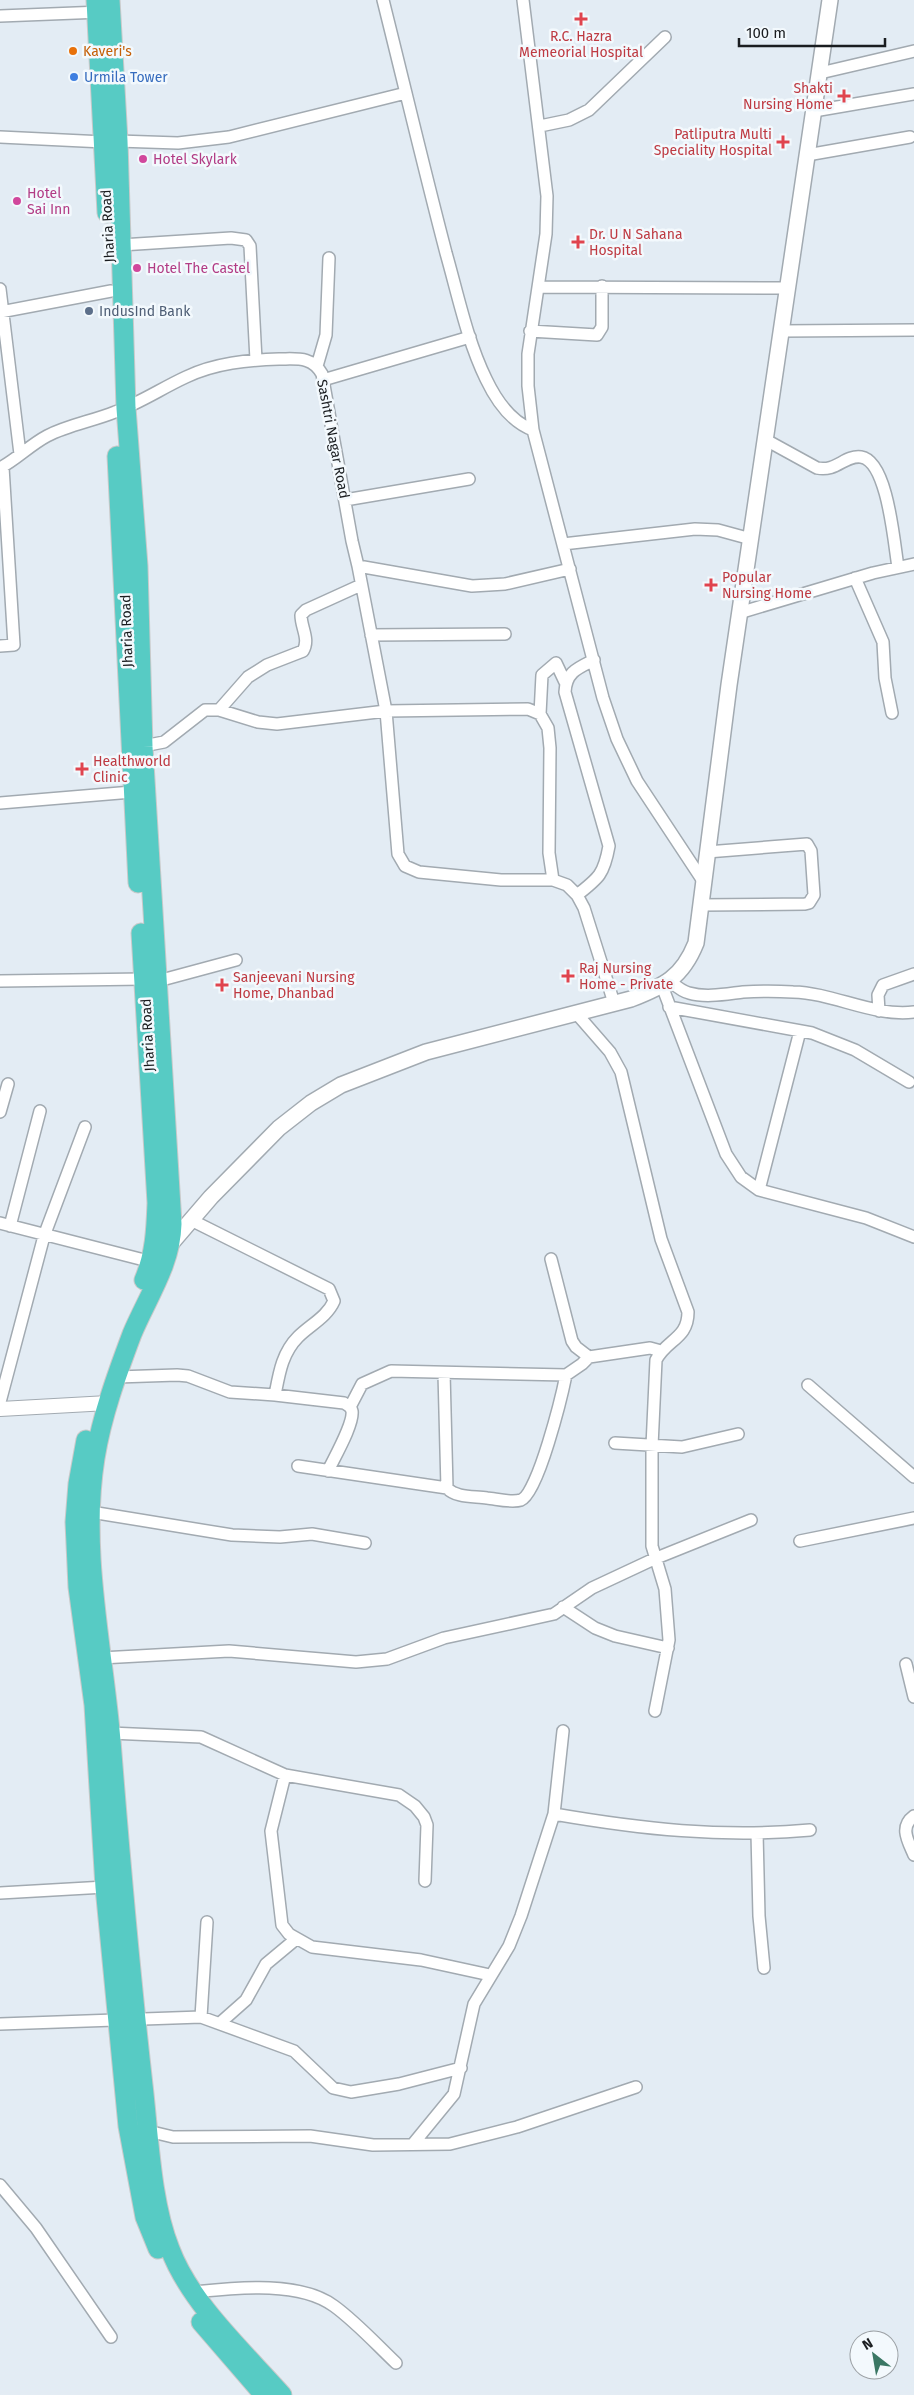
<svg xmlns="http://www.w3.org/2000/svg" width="914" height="2395" font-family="'Fira Sans',sans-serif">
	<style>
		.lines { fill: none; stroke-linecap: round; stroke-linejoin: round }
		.minor-casing { stroke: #a2aab1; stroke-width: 14 }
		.tertiary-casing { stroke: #a2aab1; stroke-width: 16 }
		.secondary-casing { stroke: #a2aab1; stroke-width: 18 }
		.trunk-casing { stroke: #c8c9c9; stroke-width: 21 }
		.minor { stroke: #fff; stroke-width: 11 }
		.tertiary { stroke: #fff; stroke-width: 14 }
		.secondary { stroke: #fff; stroke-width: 15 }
		.trunk { stroke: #57cbc4; stroke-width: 19 }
		.health-dot { fill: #e0444e; stroke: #f3f9fd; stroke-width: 2 }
		.food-dot { fill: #e8710a; stroke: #f3f9fd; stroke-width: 2 }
		.shop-dot { fill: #3f7fe0; stroke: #f3f9fd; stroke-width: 2 }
		.hotel-dot { fill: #d1479c; stroke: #f3f9fd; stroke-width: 2 }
		.service-dot { fill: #5c6f8a; stroke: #f3f9fd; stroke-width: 2 }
		.labels { text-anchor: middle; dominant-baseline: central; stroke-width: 5; stroke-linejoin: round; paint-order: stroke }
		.health-label { font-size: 14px; fill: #be3a42; stroke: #f3f9fd; text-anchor: start }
		.food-label { font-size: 14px; fill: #c56008; stroke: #f3f9fd; text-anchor: start }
		.shop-label { font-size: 14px; fill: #366cbe; stroke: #f3f9fd; text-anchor: start }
		.hotel-label { font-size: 14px; fill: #b23c85; stroke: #f3f9fd; text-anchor: start }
		.street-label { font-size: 14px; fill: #1a1d20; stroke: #f3f9fd }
		.service-label { font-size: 14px; fill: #4e5e75; stroke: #f3f9fd; text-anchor: start }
	</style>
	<rect width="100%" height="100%" fill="#e3ecf4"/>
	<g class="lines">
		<g class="minor-casing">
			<path id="minor" d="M383 0C404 84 424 169 446 253 458 295 467 340 486 379 496 400 511 422 533 430
				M523 0 547 196 546 234 528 354V386L533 430 603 698 617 739 637 781 703 881
				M0 16 101 12
				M820 73 914 51
				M814 111 914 94
				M540 126 569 120 589 110 665 37
				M0 137 104 142
				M118 141 178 143 229 137 406 93
				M807 155 910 137
				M121 245 231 238 246 240 250 246 256 360
				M538 287 788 288
				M0 289 20 454
				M0 312 111 291
				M530 331 597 335 602 327V286
				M782 331 914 330
				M317 366 326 335 329 258
				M323 380 470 337
				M766 440 817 468C837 472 844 455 861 457 888 461 894 544 898 567
				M0 468C17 459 30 445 47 436 68 425 93 421 115 412 140 403 162 388 186 377 215 363 248 360 279 359 297 359 312 356 322 374L352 541 358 566 386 711 398 854 405 866 419 872 501 880H553L567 885 577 895 584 908 614 1003
				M345 500 469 479
				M563 544 695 529 718 530 751 539
				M358 566 472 586 505 584 570 569
				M855 578 883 642 885 678 892 713
				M739 613 873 573 914 564
				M371 635 505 634
				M0 646 14 645 3 467
				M219 710 248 677 267 665 303 651C310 639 301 628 301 615L306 610 361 585
				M540 714 542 675 556 663 565 682
				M138 747 164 742 205 710H219L258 722 277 724 386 711 528 709 540 714 548 728 550 748 549 853 553 880
				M0 803 132 792
				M577 895C599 878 604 874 609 846L565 692C566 672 578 668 594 660
				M700 905 805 904 809 903 814 895 811 851 807 844 707 852
				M0 981 144 979
				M158 981 236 960
				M670 981C676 986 681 991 689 993 706 998 726 994 743 992 760 991 776 991 793 992 834 993 873 1017 914 1012
				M662 986 726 1154 741 1177 759 1190 866 1218 914 1237
				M669 1007 812 1033 855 1050 909 1082
				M879 1011 878 995 883 985 914 974
				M576 1013 610 1052 621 1072 661 1239 688 1312C688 1339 667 1339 656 1360L652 1446V1546L665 1589 669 1640 655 1711
				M0 1112 8 1084
				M759 1190 800 1031
				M191 1220 329 1289 334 1301C327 1317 310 1325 298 1337 282 1353 279 1374 275 1395
				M0 1223 152 1262
				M10 1226 40 1111
				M551 1259 572 1341 576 1347 589 1357
				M444 1373 447 1488C456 1498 474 1496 487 1498 497 1499 511 1503 521 1500 538 1494 562 1395 566 1375
				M117 1377 177 1375 188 1376 230 1392 275 1395 344 1403C347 1405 351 1406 352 1411 354 1424 334 1458 328 1471
				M808 1385 914 1477
				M0 1402 44 1236 85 1127
				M350 1407 362 1384 391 1371 566 1375 582 1364 589 1357 650 1348 661 1351
				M615 1443 682 1447 738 1434
				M298 1466 447 1488
				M91 1512 232 1535 280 1537 312 1534 365 1543
				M800 1541 914 1518
				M563 1607 595 1628 615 1636 668 1648
				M101 1658 229 1651 356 1662 387 1659 444 1638 554 1614 592 1588 654 1559 751 1520
				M906 1664 914 1697
				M110 1733 201 1737 285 1775 399 1795 415 1806 424 1817 427 1825 425 1881
				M285 1775 271 1831 282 1925 289 1934 312 1947 421 1960 490 1975
				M554 1814C641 1829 722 1838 810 1830
				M914 1816C899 1827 908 1841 914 1855
				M757 1833 759 1916 764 1968
				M0 1893 105 1887
				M201 2017 207 1922
				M220 2023 246 2000 266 1964 296 1939
				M0 2024 201 2017 294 2051 333 2088 351 2092 399 2084 461 2068
				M148 2131 173 2137 310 2136 373 2145 450 2144 517 2127 636 2087
				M413 2144 454 2094 474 2004 509 1946 521 1916 554 1814 563 1731
				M0 2185 36 2228 111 2337
				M193 2292C234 2288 299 2280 334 2306 356 2322 376 2344 396 2363"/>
		</g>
		<g class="tertiary-casing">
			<path id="tertiary" d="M0 1409 108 1403"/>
		</g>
		<g class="secondary-casing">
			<path id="secondary" d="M168 1247 211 1197 279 1128 311 1103 341 1085 426 1052 631 999C664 986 682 978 696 943L729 685 830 0"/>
		</g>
		<g class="trunk-casing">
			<path id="trunk" d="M96 0 107 213
				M110 0 118 141 126 408 138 566 143 747 172 1224C171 1264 147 1298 132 1334 117 1374 102 1415 95 1458 80 1552 103 1647 111 1741 120 1856 130 1970 143 2085 149 2136 151 2202 170 2249 190 2303 244 2352 282 2395
				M117 456 138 883
				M141 933 157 1203C156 1230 155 1254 144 1280
				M86 1440 78 1484 75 1522 78 1587 94 1705 105 1887 128 2126 145 2217 158 2249
				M201 2322 264 2395"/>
		</g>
		<use href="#minor" class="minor"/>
		<use href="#tertiary" class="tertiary"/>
		<use href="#secondary" class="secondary"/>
		<use href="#trunk" class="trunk"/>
	</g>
	<g class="health-dot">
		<path d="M578.5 11.5h5v5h5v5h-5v5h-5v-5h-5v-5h5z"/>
		<path d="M841.5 88.5h5v5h5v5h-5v5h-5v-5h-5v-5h5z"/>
		<path d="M780.5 134.5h5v5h5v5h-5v5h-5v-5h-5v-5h5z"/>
		<path d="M575.5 234.5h5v5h5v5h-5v5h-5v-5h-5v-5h5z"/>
		<path d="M708.5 577.5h5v5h5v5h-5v5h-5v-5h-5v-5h5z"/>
		<path d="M79.5 761.5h5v5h5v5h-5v5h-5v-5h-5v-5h5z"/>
		<path d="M565.5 968.5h5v5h5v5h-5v5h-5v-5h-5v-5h5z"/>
		<path d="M219.5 977.5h5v5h5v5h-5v5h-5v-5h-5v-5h5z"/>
	</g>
	<circle class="food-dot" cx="73" cy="51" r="5"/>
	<circle class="shop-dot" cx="74" cy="77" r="5"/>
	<g class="hotel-dot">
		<circle cx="143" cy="159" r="5"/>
		<circle cx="17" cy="201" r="5"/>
		<circle cx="137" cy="268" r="5"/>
	</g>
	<circle class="service-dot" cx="89" cy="311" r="5"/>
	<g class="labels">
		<g class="health-label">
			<text x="581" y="36" text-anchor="middle">R.C. Hazra<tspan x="581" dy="16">Memeorial Hospital</tspan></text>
			<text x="833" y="88" text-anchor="end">Shakti<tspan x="833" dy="16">Nursing Home</tspan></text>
			<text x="772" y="134" text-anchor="end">Patliputra Multi<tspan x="772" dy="16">Speciality Hospital</tspan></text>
			<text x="589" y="234">Dr. U N Sahana<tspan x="589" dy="16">Hospital</tspan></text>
			<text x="722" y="577">Popular<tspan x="722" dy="16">Nursing Home</tspan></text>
			<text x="93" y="761">Healthworld<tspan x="93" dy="16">Clinic</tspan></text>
			<text x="579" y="968">Raj Nursing<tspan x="579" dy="16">Home - Private</tspan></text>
			<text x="233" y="977">Sanjeevani Nursing<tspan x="233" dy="16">Home, Dhanbad</tspan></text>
		</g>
		<g class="food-label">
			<text x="83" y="51">Kaveri's</text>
		</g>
		<g class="shop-label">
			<text x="84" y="77">Urmila Tower</text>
		</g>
		<g class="hotel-label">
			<text x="153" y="159">Hotel Skylark</text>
			<text x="27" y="193">Hotel<tspan x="27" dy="16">Sai Inn</tspan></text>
			<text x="147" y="268">Hotel The Castel</text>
		</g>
		<g class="street-label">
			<text transform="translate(108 226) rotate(-93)">Jharia Road</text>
			<text transform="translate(333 439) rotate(79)">Sashtri Nagar Road</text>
			<text transform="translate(127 631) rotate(-92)">Jharia Road</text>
			<text transform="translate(148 1035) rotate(-93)">Jharia Road</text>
		</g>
		<g class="service-label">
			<text x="99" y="311">IndusInd Bank</text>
		</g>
	</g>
	<g transform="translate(874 2355) rotate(329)"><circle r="24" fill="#f3f9fd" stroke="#9ca1a5"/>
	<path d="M0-4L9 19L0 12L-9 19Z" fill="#3a7764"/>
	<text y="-8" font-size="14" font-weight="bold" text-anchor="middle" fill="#1a1d20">N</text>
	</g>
	<path d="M739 38v8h146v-8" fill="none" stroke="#1a1d20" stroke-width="2.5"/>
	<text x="746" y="38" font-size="15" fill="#1a1d20" stroke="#f3f9fd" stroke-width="4" paint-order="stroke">100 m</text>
</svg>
